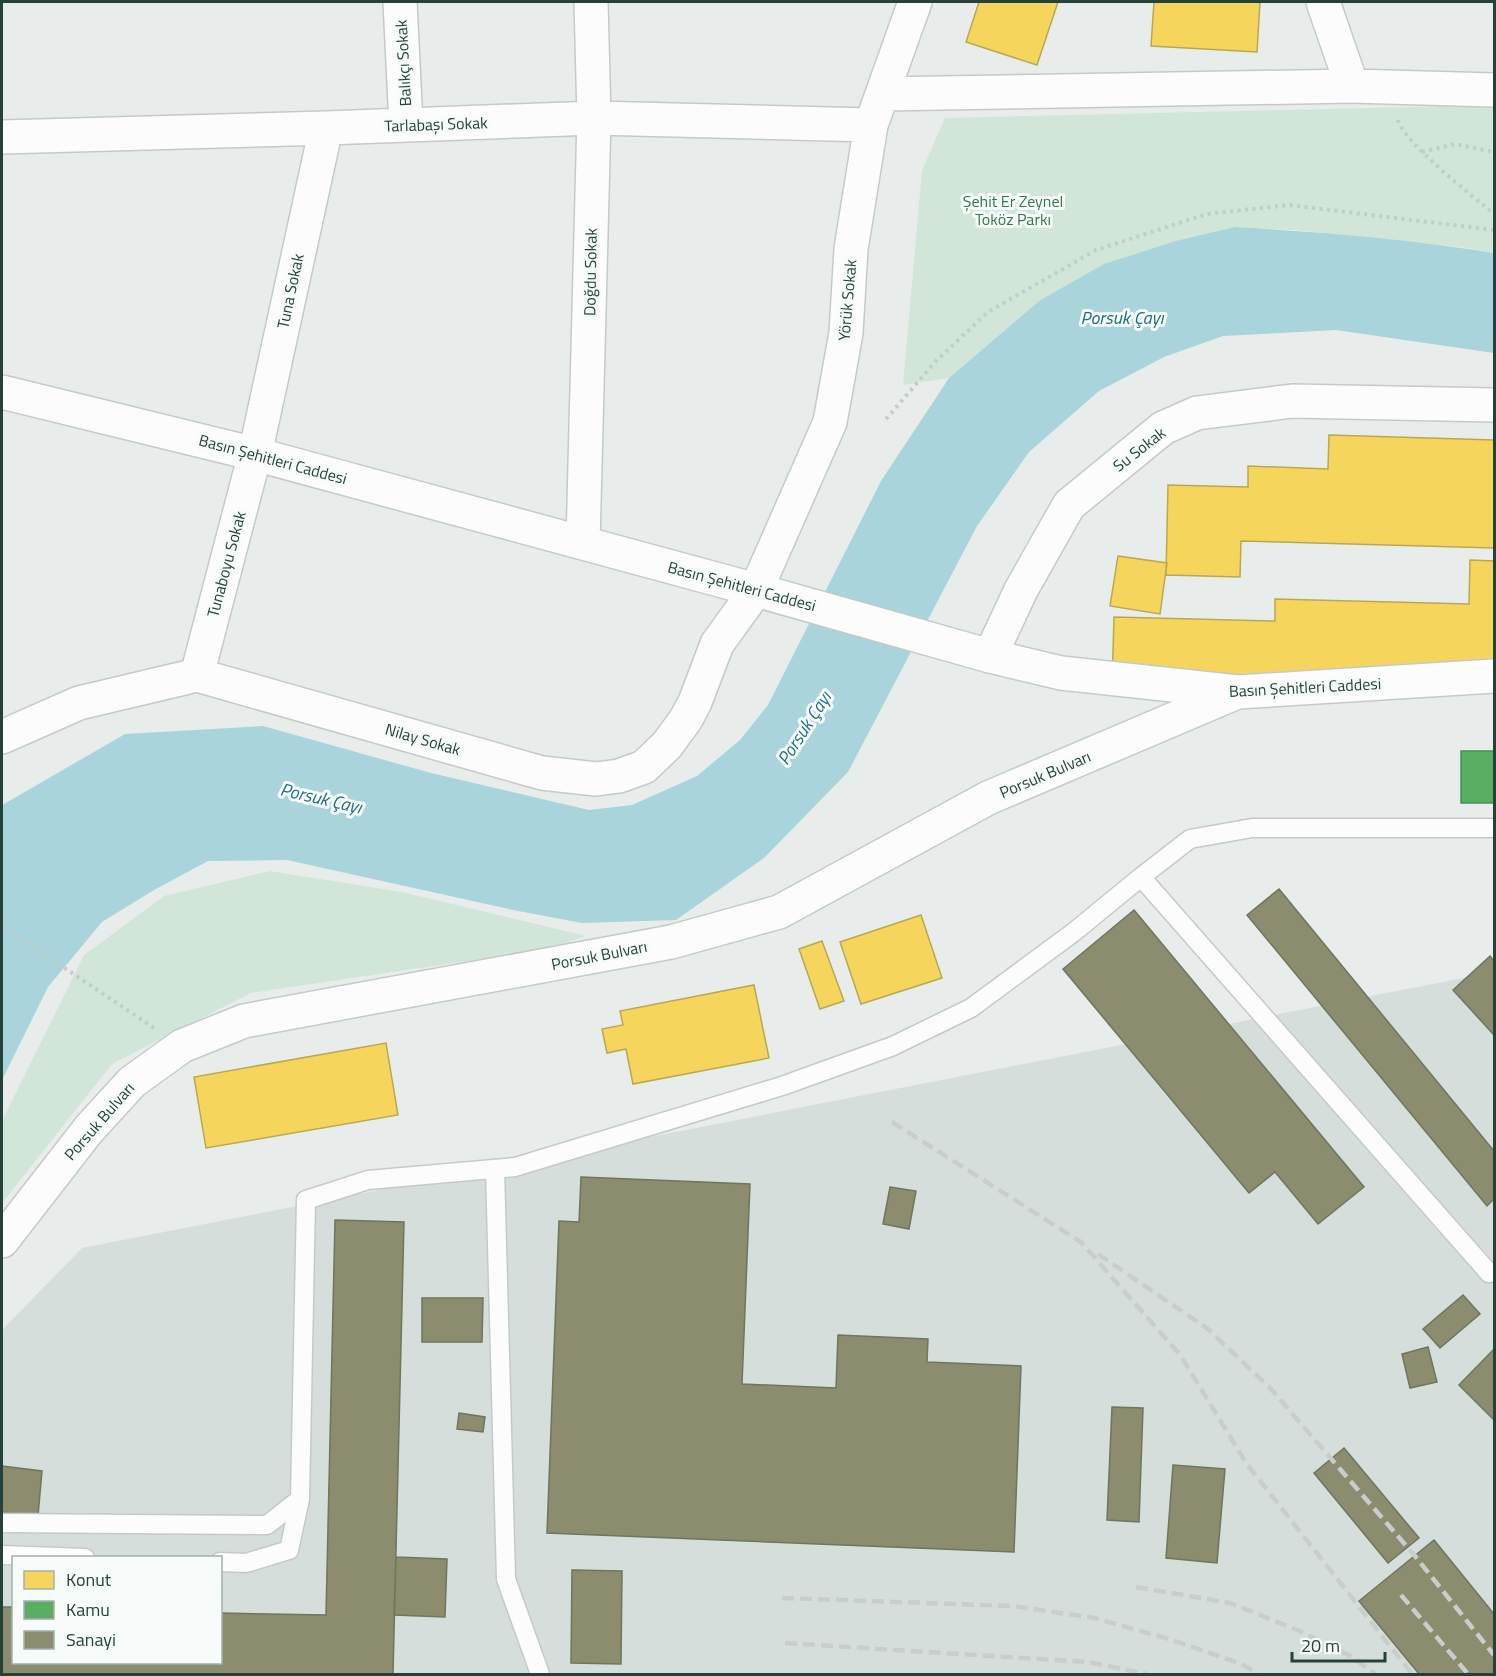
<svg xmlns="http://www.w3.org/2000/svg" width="1496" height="1676" font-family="'Titillium Web',sans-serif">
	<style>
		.built { fill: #d6dedb; fill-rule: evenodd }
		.green { fill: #d1e6d8 }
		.water { fill: #a9d4db }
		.homes { fill: #f6d55c; stroke: #b7a952; stroke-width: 1.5 }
		.public { fill: #5aae61; stroke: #4a8e55; stroke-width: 1.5 }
		.industry { fill: #8c8c6e; stroke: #6d765e; stroke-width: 1.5 }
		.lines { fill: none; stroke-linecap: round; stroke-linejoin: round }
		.lane-casing { stroke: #c5cac8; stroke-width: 21 }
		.street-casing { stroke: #c5cac8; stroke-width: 36 }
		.secondary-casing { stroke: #c3cbc8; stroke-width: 36 }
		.path { stroke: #c3ccca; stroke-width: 4; stroke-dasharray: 3 4.5; stroke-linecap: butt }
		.lane { stroke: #fcfcfc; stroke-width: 18 }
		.street { stroke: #fcfcfc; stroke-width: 33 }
		.secondary { stroke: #fcfcfc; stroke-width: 33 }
		.rail { stroke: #c9cdcc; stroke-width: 4.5; stroke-dasharray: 12 6; stroke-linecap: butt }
		.labels { text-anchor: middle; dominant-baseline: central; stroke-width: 6; stroke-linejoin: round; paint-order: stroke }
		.street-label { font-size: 16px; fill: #24423a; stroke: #f7fbf9 }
		.park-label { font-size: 16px; fill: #2d7a4b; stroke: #f7fbf9 }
		.water-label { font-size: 18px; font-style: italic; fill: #1c6f80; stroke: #f7fbf9 }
	</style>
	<rect width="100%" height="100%" fill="#e8edeb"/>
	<path class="built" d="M1494 972V1674H2V1330L82 1248ZM14 1558H220V1662H14Z"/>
	<path class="green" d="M1454 106 1494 108V253L1460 247 1295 230 1235 227 1039 301 949 378 903 385 922 170 945 118Z
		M270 871 402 892 586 936 548 949 251 993 112 1064 2 1203V1121L84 955 164 896Z"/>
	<path class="water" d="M1235 227C1322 232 1409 239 1494 253V353L1336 330 1223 336 1164 357 1099 391 1029 452 977 526 848 772 764 858 676 920 582 923 513 910 287 860 208 861 154 890 102 922 48 987 2 1080V807L4 804 125 734 263 726 431 773 589 810 632 805 697 776 740 740 768 705 881 481 949 378 1039 301 1104 264 1176 241Z"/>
	<path class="homes" d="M979 2H1058L1037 65 966 42Z
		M1154 2H1260L1257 52 1151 46Z
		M1329 435 1494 440V548L1241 541 1240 577 1166 575 1168 485 1248 487V466L1328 469Z
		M1118 556 1167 563 1160 614 1110 606Z
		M1470 560 1494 561V679L1112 685 1114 617 1275 621V599L1469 604Z
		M921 915 942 978 861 1004 840 942Z
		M822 941 844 1001 820 1009 799 949Z
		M754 985 769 1058 633 1084 626 1049 607 1053 602 1029 623 1025 620 1011Z
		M386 1043 398 1115 206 1148 194 1077Z"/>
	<path class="public" d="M1461 751H1494V803H1461Z"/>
	<path class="industry" d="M1279 889 1494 1151V1199L1487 1206 1247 915Z
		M1134 910 1364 1187 1318 1224 1275 1172 1249 1193 1063 969Z
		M1490 956 1494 961V1035L1453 990Z
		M581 1177 750 1184 742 1384 836 1388 838 1335 928 1339 927 1362 1021 1366 1014 1552 547 1533 559 1221 579 1222Z
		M890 1187 916 1191 909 1229 883 1224Z
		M335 1220 404 1222 393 1674H2V1607H14V1662H220V1613L326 1615Z
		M1463 1295 1480 1314 1440 1348 1423 1329Z
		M422 1298H483L482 1342H422Z
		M1428 1347 1437 1382 1410 1388 1402 1354Z
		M1494 1349V1420L1459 1385Z
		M1112 1407 1143 1408 1139 1522 1107 1520Z
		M459 1413 485 1417 483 1432 457 1429Z
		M1344 1448 1419 1538 1388 1563 1314 1473Z
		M1173 1465 1225 1469 1217 1563 1166 1558Z
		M2 1466 42 1471 38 1516 2 1512Z
		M1434 1540 1494 1614V1674H1419L1359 1601Z
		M396 1557 447 1559 445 1617 394 1615Z
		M572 1570 622 1571 621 1664 571 1663Z"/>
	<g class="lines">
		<g class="lane-casing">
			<path id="lane" d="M1141 877 1190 839 1252 828H1494
				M495 1169 506 1579 540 1674
				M2 1523 267 1525 300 1499 306 1200 368 1180 515 1167 782 1086 893 1046 971 1008 1074 932 1141 877 1489 1273 1494 1272
				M2 1555 85 1558
				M220 1562 246 1563 289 1550 300 1499"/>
		</g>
		<g class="street-casing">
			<path id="street" d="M400 2 406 125
				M1323 2 1352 86
				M882 94 1352 86 1494 90
				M2 137 326 128 594 118 871 125
				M583 542 594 118 591 2
				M990 656 1021 590 1069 505 1163 428 1197 413 1292 401 1494 405
				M197 675 255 454 326 128
				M2 737 79 703 197 675 542 773 596 779 619 776 644 767 667 745 686 719 695 702 717 644 756 590 830 422 846 333 851 249 871 125 915 2"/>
		</g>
		<g class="secondary-casing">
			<path id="secondary" d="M2 392 255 454 756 590 990 656 1061 673 1238 692 1494 676
				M2 1241 89 1129 132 1082 182 1046 244 1021 671 942 779 912 988 798 1235 693"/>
		</g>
		<path class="path" d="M1398 120C1404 143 1473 196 1494 214
			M1422 152 1455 144 1494 152
			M886 419 936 361 988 312 1096 250 1207 214 1289 205 1494 230
			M2 926 154 1028"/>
		<use href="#lane" class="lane"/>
		<use href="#street" class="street"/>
		<use href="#secondary" class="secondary"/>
		<path class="rail" d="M892 1122 1081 1242 1181 1356 1246 1463 1412 1674
			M1098 1254 1208 1329 1271 1389 1415 1556 1494 1655
			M1136 1587 1230 1603 1300 1631 1352 1657 1375 1674
			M1401 1595 1468 1674
			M782 1598 1013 1606 1094 1618 1169 1639 1239 1663 1259 1674
			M785 1643 1088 1662 1147 1674"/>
	</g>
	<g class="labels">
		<g class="street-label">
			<text transform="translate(403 63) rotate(-93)">Balıkçı Sokak</text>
			<text transform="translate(436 124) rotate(-2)">Tarlabaşı Sokak</text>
			<text transform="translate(590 272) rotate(-89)">Doğdu Sokak</text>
			<text transform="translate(290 291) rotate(-78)">Tuna Sokak</text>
			<text transform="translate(847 300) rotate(-85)">Yörük Sokak</text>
			<text transform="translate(1139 449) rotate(-38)">Su Sokak</text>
			<text transform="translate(273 459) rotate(15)">Basın Şehitleri Caddesi</text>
			<text transform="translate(226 564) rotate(-75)">Tunaboyu Sokak</text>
			<text transform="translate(742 586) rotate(15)">Basın Şehitleri Caddesi</text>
			<text transform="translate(1305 687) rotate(-3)">Basın Şehitleri Caddesi</text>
			<text transform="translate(423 739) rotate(16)">Nilay Sokak</text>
			<text transform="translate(1045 774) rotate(-23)">Porsuk Bulvarı</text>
			<text transform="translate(599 955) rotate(-11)">Porsuk Bulvarı</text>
			<text transform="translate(99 1121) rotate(-49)">Porsuk Bulvarı</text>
		</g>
		<g class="park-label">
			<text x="1013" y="201">Şehit Er Zeynel<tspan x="1013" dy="18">Toköz Parkı</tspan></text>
		</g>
		<g class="water-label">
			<text x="1122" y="317">Porsuk Çayı</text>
			<text transform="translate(804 728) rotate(-57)">Porsuk Çayı</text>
			<text transform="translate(321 798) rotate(13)">Porsuk Çayı</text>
		</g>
	</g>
	<rect width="1496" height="1676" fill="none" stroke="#24423a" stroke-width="6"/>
	<rect x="12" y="1556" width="210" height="108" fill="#f7fbf9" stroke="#a3b1ad" stroke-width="1.5"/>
	<rect x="24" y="1571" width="30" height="18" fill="#f6d55c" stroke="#a3b1ad" stroke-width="1.5"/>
	<text x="66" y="1586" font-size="18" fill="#24423a">Konut</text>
	<rect x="24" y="1601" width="30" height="18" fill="#5aae61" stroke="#a3b1ad" stroke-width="1.5"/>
	<text x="66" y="1616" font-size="18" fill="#24423a">Kamu</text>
	<rect x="24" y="1631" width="30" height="18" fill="#8c8c6e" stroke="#a3b1ad" stroke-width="1.5"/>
	<text x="66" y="1646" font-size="18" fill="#24423a">Sanayi</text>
	<path d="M1292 1652v9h93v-9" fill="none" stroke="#24423a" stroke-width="3"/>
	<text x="1301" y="1652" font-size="18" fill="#24423a" stroke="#f7fbf9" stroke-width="4.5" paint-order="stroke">20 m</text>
</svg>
